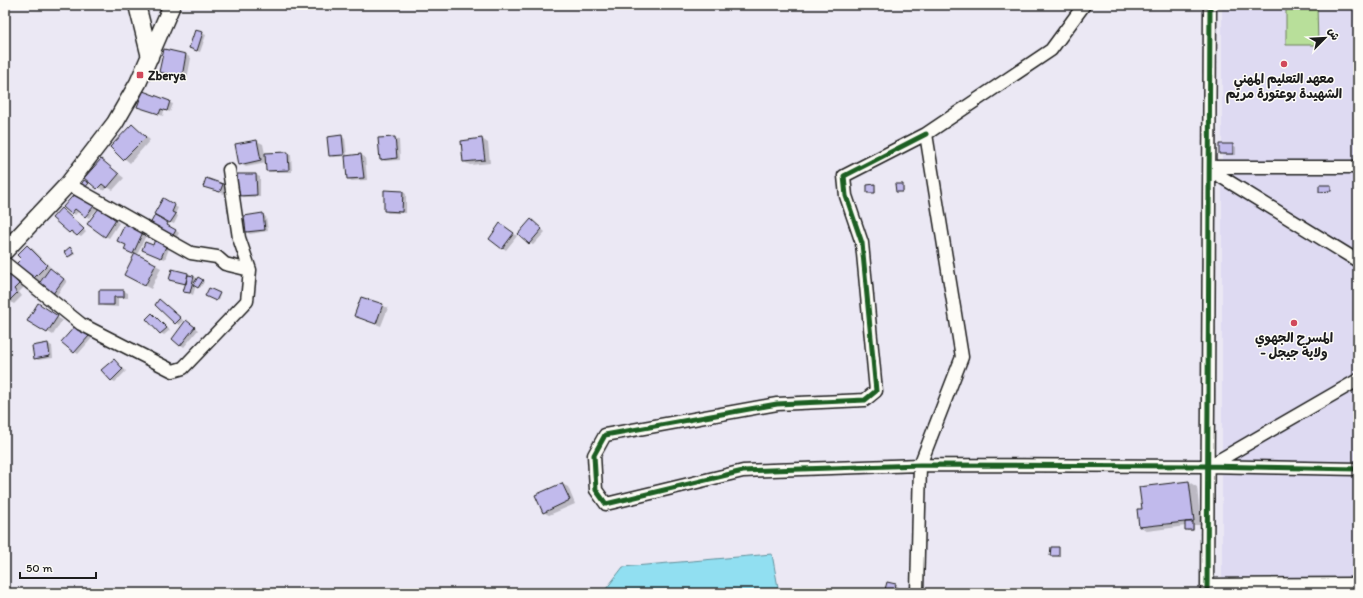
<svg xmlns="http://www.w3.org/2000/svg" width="1363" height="598" font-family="Itim,'Playpen Sans Arabic',sans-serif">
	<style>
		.built { fill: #dedaf2 }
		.green { fill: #b8df9a; stroke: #6a7e5b }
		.water { fill: #91dff1; stroke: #62919c }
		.shadow { fill: #0003 }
		.building { fill: #c1baec; stroke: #1c1c1c }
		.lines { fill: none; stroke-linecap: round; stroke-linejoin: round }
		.street-casing { stroke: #1c1c1c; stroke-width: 15 }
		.secondary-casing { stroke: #1c1c1c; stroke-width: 19 }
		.street { stroke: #fdfcf7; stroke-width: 12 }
		.secondary { stroke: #fdfcf7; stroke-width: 16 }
		.cycleway-casing { stroke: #fdfcf7; stroke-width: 8 }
		.cycleway { stroke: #1b5e20; stroke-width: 5 }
		.poi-dot { fill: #d1495b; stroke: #fdfcf7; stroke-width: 1.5 }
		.labels { text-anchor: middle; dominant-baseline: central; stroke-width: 3; stroke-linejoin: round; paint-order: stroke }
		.poi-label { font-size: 13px; font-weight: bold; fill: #1c1c1c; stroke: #fdfcf7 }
	</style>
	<rect width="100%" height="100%" fill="#ebe8f4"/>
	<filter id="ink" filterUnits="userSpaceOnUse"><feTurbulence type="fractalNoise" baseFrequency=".025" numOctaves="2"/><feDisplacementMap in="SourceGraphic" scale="8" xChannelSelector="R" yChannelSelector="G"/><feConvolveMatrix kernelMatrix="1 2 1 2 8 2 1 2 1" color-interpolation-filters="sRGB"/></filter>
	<g filter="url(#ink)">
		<path class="built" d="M1222 5H1358V593H1222Z"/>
		<path class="green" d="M1286 5H1317L1318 45H1286Z"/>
		<path class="water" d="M772 554 779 593H603L623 567Z"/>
		<path class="shadow" d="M202 33 206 35 200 52 190 48Z
			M186 55 191 58 187 79 166 75 161 72Z
			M143 93 173 104 170 112 164 110 163 116 142 108Z
			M132 125 150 140 130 163 111 147Z
			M342 136 345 139 347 156 361 155 365 157 367 180 352 181 348 179 346 156 333 157 330 155Z
			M395 138 399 140 400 160 385 161 381 159 380 139Z
			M482 139 488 143 490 163 470 165 464 162 462 142Z
			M257 141 263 144 265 154 288 153 291 155 292 172H270L267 170 266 163 246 167 240 164Z
			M1233 145 1236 147V155H1224L1220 153Z
			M101 160 124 178 113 190 107 187 104 191 86 178Z
			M256 175 260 177V197H243L239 195Z
			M207 179 226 187 224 194 204 186Z
			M875 185 876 193H868Z
			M903 185 904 192H897Z
			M1330 186 1332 192 1320 191Z
			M403 192 406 194V213H388L385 211Z
			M80 195 97 209 89 218 79 211 75 215 65 207Z
			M163 200 178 208 175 214 178 216 174 224 159 218 179 233 175 240 150 226Z
			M103 211 119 223 109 238 105 236Z
			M65 212 86 232 81 237 75 233 73 234 70 232 54 218Z
			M263 215 266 217 268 231 250 234 247 232Z
			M534 222 545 232 533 245 529 243Z
			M125 225 146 235 137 255 161 268 151 289 130 278 136 254 129 251Z
			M504 226 517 236 506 250 490 239Z
			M166 244 170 246 165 259 147 252 153 246Z
			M28 246 33 249 52 269 51 270 67 281 56 296 53 294 42 279 39 282 33 279 22 259Z
			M71 249 75 254 70 257 65 252Z
			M10 273 24 287 19 292 22 296 14 304 5 298Z
			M188 273 204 282 200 288 196 285 193 295 185 291 186 284 170 279Z
			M209 289 220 294 218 301 206 296Z
			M100 291H124L128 293V298H118V307L104 306 100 304Z
			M163 303 183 320 180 325 176 323Z
			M38 305 62 320 53 335 29 320Z
			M382 305 388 308 381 326 355 316Z
			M152 314 170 330 164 335 161 333Z
			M190 324 198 330 184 347 173 339Z
			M80 328 92 338 78 354 75 352Z
			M48 344 52 346 53 358 38 360 35 358Z
			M114 360 126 371 115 382 111 380Z
			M1189 482 1197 487 1201 525H1194V531H1187L1186 526 1147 531 1140 526 1143 510Z
			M562 484 568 487 575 504 549 515 543 512Z
			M895 585 899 587 897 593H885Z"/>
		<path class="building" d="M195 30 203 32 197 51 189 48Z
			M164 49 186 54 182 77 159 72Z
			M143 91 170 101 167 111 161 109 159 114 137 107Z
			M132 124 146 137 123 160 110 147Z
			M342 135 344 155 329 156 327 137Z
			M395 137 397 158 380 160 378 138Z
			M482 138 485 160 463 162 461 141Z
			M257 140 261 160 239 165 235 144Z
			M1219 144H1233V154H1219Z
			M288 152 289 170 266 171 265 153Z
			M361 154 364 178 347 179 345 156Z
			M101 159 119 174 107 188 102 184 97 189 84 178Z
			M237 174H256L257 195 238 196Z
			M206 178 223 184 220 192 203 187Z
			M84 180 89 183 84 189 80 186Z
			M875 184V193H867V185Z
			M895 184H903V192H896Z
			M1319 185H1331V191L1319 192Z
			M384 190 403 191 402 212 384 211Z
			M77 191 94 206 85 217 75 209 71 214 63 207Z
			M163 198 175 205 172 212 176 214 170 223 154 214Z
			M61 208 84 229 77 236 71 231 69 233 52 218Z
			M99 208 116 220 105 237 87 224Z
			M263 213 265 230 246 232 244 216Z
			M155 215 168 223 167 225 176 230 171 239 149 226Z
			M531 219 542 229 529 244 518 234Z
			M500 223 514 233 502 249 489 239Z
			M125 224 143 232 133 254 124 250 126 245 117 241Z
			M155 239 167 244 161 258 142 250 145 242 153 245Z
			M27 245 47 265 33 279 14 266 21 259 17 255Z
			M70 247 74 253 68 257 64 252Z
			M135 253 156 264 145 286 124 275Z
			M50 268 64 279 52 295 38 285Z
			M5 269 19 284 14 289 17 293 8 302 5 299Z
			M172 269 188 273 186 284 169 280Z
			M188 275 194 276 190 293 183 292Z
			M198 277 203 280 198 288 193 285Z
			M209 288 220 293 216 301 205 296Z
			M99 290H124V297H114V305H99Z
			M361 297 383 304 376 324 354 316Z
			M159 299 181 318 175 324 155 305Z
			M38 303 58 316 47 333 27 321Z
			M152 313 167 328 160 334 146 319Z
			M186 320 195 327 180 346 172 339Z
			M76 325 89 336 74 353 61 342Z
			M48 343 50 356 34 359 32 346Z
			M114 359 123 369 111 381 101 370Z
			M1189 481 1194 521 1139 527 1137 509H1142L1139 487Z
			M562 483 570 500 543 513 535 495Z
			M1185 522H1193V530H1185Z
			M1051 547H1059V556H1050Z
			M887 582 896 584 894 593H884Z"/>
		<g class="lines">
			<g class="street-casing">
				<path id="street" d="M926 134 844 176 846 196 862 243 876 391 865 400 777 404 605 435 594 455 596 490 606 504 743 471 920 465 1207 466 1358 469
					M1210 167H1358
					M1210 170 1358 261
					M68 184 191 253 217 257 225 264 250 270
					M5 263 81 324 173 371 183 368 247 301 250 270 239 238 229 170
					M1209 466 1358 380
					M1207 585 1358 584
					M917 593 920 465 962 357 926 134 1051 50 1084 5
					M1207 593 1210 5"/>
			</g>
			<g class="secondary-casing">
				<path id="secondary" d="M137 5 150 57
					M5 251 68 184 115 123 138 83 172 5"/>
			</g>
			<use href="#street" class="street"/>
			<use href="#secondary" class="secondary"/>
			<g class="cycleway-casing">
				<path id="cycleway" d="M926 134 844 176 846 196 862 243 876 391 865 400 777 404 605 435 594 455 596 490 606 504 743 471 920 465 1207 466 1358 469
					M1207 593 1210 5"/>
			</g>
			<use href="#cycleway" class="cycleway"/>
		</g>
	</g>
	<g class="poi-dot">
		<circle cx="1284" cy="64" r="4"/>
		<rect x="136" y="71" width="8" height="8" rx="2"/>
		<circle cx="1294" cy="323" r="4"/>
	</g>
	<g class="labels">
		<g class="poi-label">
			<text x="148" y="75" text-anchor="start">Zberya</text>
			<text x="1284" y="78">معهد التعليم المهني<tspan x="1284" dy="15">الشهيدة بوعتورة مريم</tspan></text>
			<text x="1294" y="337">المسرح الجهوي<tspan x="1294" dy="15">- ولاية جيجل</tspan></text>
		</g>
	</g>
	<rect width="1363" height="598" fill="none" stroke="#fdfcf7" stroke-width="20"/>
	<rect x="10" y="10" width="1343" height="578" fill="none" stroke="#1c1c1c" stroke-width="1.5" filter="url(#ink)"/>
	<g transform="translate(1325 38) rotate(66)" stroke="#fdfcf7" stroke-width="3" paint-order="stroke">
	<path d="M0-3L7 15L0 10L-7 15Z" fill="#1c1c1c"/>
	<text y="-6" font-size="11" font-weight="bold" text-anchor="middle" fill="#1c1c1c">ش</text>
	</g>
	<path d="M20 572v6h76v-6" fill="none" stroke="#1c1c1c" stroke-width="2"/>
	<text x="26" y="572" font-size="12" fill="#1c1c1c" stroke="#fdfcf7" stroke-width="3" paint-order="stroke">50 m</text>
</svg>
